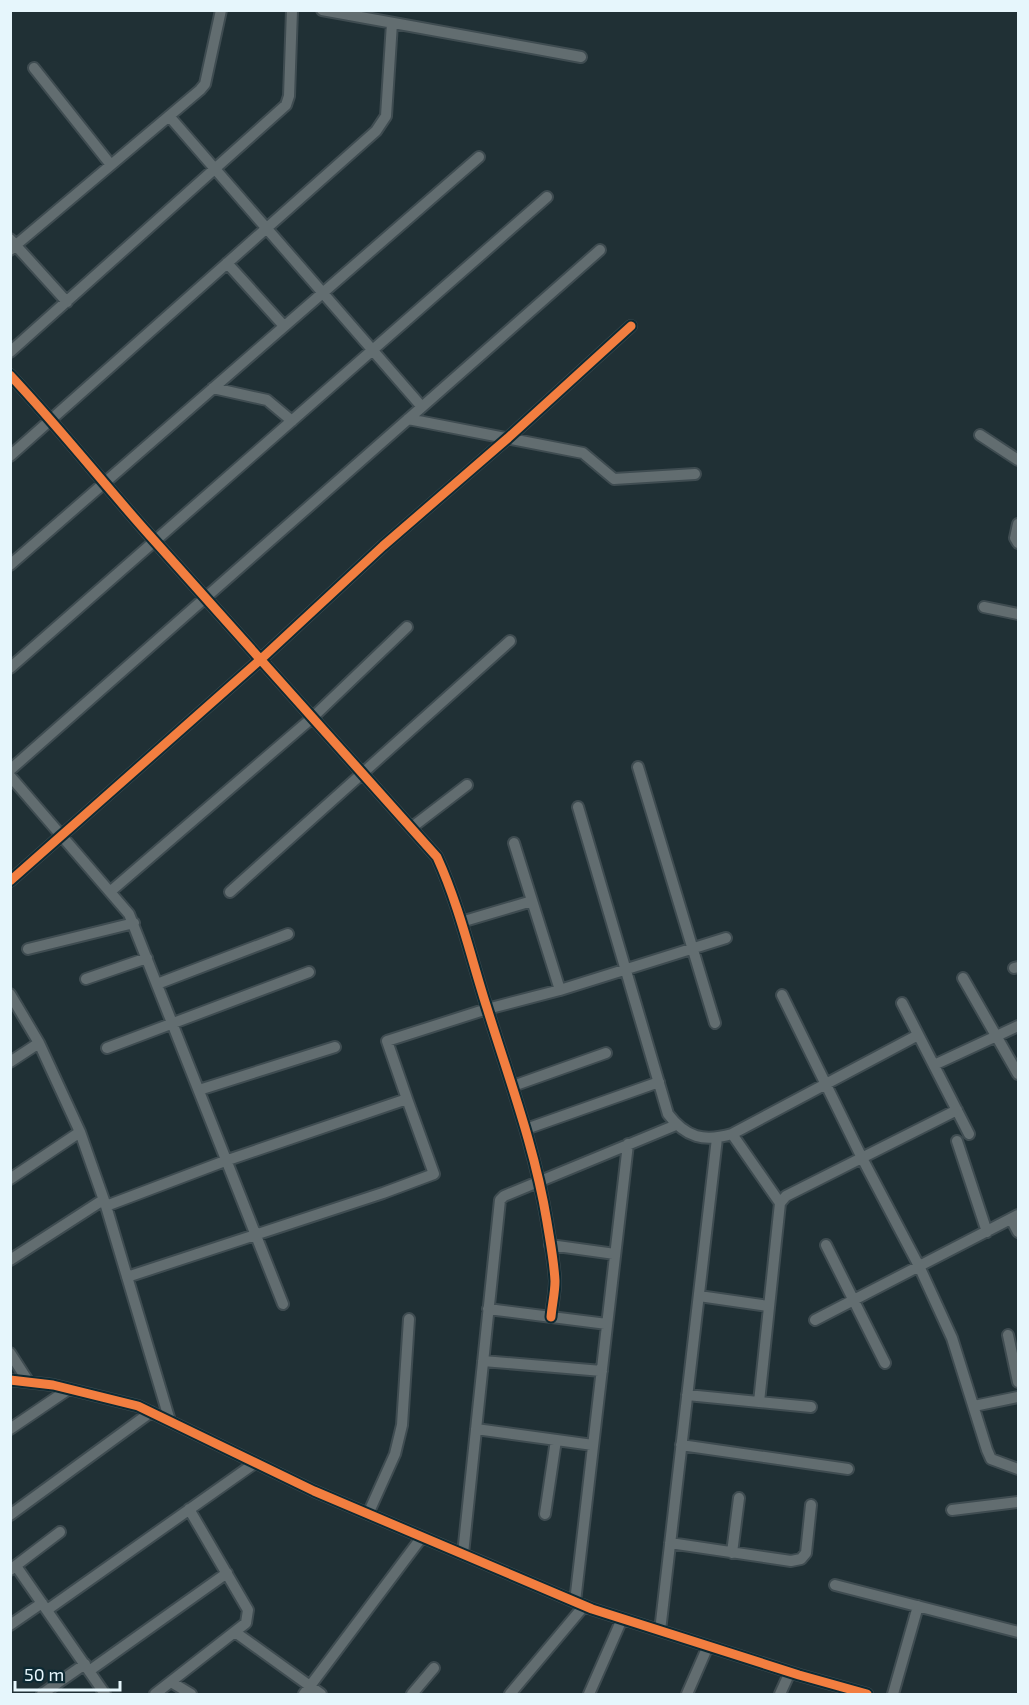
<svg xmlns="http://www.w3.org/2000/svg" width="1029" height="1705" font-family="'Exo 2',sans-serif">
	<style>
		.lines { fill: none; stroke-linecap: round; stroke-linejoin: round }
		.street-casing { stroke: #3f4c51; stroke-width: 14 }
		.street { stroke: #626d70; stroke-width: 10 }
		.cycleway-casing { stroke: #0e2a33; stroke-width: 13 }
		.cycleway { stroke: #f27e40; stroke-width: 9 }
	</style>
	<rect width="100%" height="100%" fill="#203035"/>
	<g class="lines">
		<g class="street-casing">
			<path id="street" d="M322 10 581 57
				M34 68 111 165
				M169 116 422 407
				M10 239 67 302
				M10 250 200 90 205 84 221 10
				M227 263 284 326
				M10 352 286 105 289 96 292 10
				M10 375C57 425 99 478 144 529 241 639 339 748 437 857 459 905 471 958 487 1008 509 1079 535 1148 547 1222 550 1241 554 1261 555 1281 555 1293 552 1305 551 1317
				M213 388 267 400 292 421
				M408 419 583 453 614 479 695 474
				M980 435 1018 460
				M10 456 376 131 386 116 392 23
				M1018 524 1015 538 1018 543
				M10 565 479 157
				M984 607 1018 614
				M10 668 547 197
				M638 767 715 1023
				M10 770 600 250
				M10 776 129 914 283 1304
				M578 807 668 1114C686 1138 704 1142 732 1134L918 1035
				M411 828 467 785
				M514 843 560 990
				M10 881 260 660 383 546 508 438 631 326
				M111 891 312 718 407 627
				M230 892 510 641
				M461 922 532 901
				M28 949 134 923
				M1014 968 1018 967
				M963 978 1018 1074
				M86 979 147 958
				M157 984 288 934
				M10 994 39 1043 80 1132 106 1206 170 1421
				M782 995 862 1158 919 1266 952 1338 987 1450 991 1459 1018 1469
				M902 1003 969 1134
				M107 1048 309 972
				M10 1062 39 1043
				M934 1065 1018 1026
				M513 1086 606 1053
				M199 1090 335 1047
				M526 1129 659 1082
				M732 1134 780 1203
				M957 1141 987 1232
				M10 1179 80 1132
				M106 1206 225 1161 407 1099 387 1041 487 1009 560 990 726 938
				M1011 1219 1018 1232
				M550 1245 615 1254
				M826 1245 885 1363
				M10 1260 103 1200
				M127 1277 383 1193 434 1174 407 1099
				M699 1296 768 1306
				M488 1309 607 1324
				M815 1320 1018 1215
				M1008 1335 1018 1382
				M10 1353 28 1381
				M483 1361 602 1371
				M10 1380 53 1385 138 1406 314 1491 592 1609 799 1675 867 1694
				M687 1395 811 1407
				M759 1402 780 1203 786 1196 957 1110
				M974 1406 1018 1397
				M10 1429 69 1389
				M476 1429 593 1445
				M681 1445 848 1469
				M952 1510 1018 1502
				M368 1514 395 1454 402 1425 409 1319
				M545 1514 556 1440
				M10 1515 151 1412
				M670 1543 791 1561 801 1559 806 1553 811 1505
				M732 1553 739 1498
				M463 1554 500 1200 504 1196 676 1125
				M16 1566 105 1694
				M10 1570 60 1532
				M835 1585 1018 1632
				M575 1602 628 1144
				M47 1610 255 1463
				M10 1625 42 1603
				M660 1631 717 1138
				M235 1632 321 1694
				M89 1671 227 1573
				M171 1682 191 1694
				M42 1694 85 1664
				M155 1694 246 1623 248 1610 189 1509
				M304 1694 422 1537
				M412 1694 434 1668
				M510 1694 584 1606
				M589 1694 622 1619
				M687 1694 708 1646
				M780 1694 790 1672
				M893 1694 918 1606"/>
		</g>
		<use href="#street" class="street"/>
		<g class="cycleway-casing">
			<path id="cycleway" d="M10 375C57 425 99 478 144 529 241 639 339 748 437 857 459 905 471 958 487 1008 509 1079 535 1148 547 1222 550 1241 554 1261 555 1281 555 1293 552 1305 551 1317
				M10 881 260 660 383 546 508 438 631 326
				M10 1380 53 1385 138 1406 314 1491 592 1609 799 1675 867 1694"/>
		</g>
		<use href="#cycleway" class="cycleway"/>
	</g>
	<rect width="1029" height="1705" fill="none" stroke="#e6f6fc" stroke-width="24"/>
	<path d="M15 1681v9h105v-9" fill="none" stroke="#e6f6fc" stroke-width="3"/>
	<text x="24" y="1681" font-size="18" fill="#e6f6fc" stroke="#0e2a33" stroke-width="4.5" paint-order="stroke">50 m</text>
</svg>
